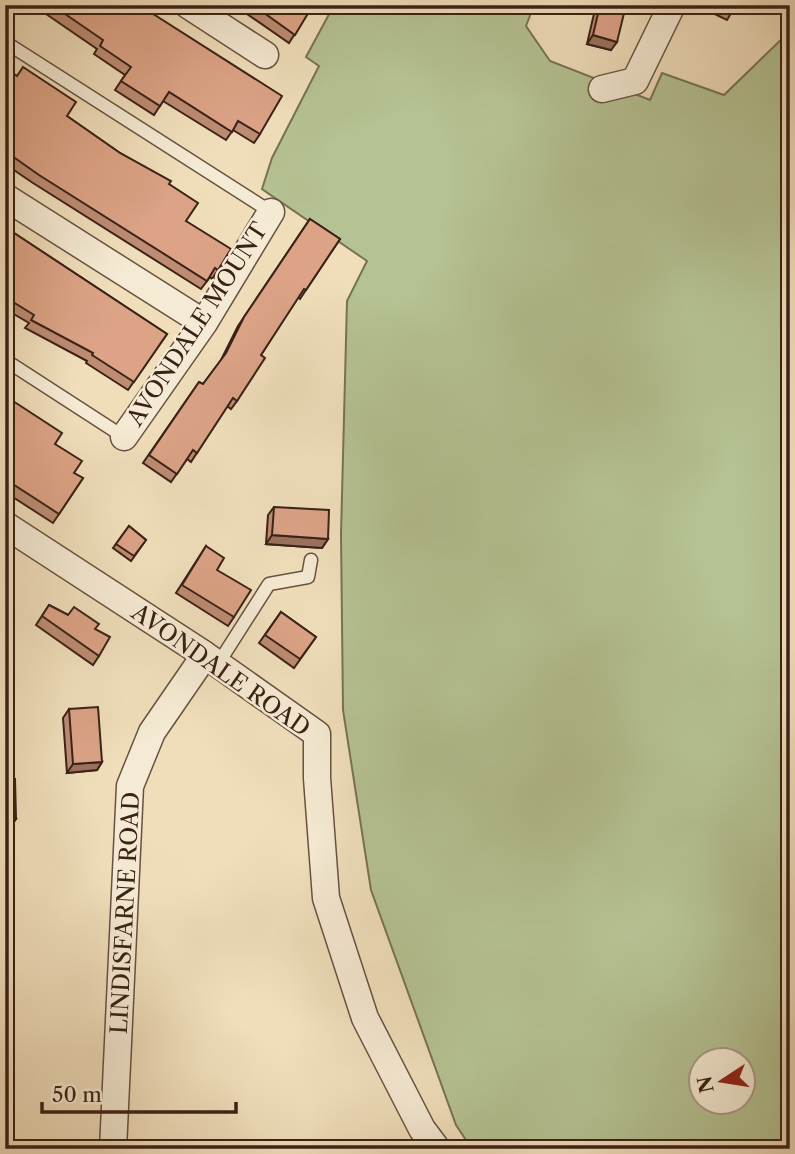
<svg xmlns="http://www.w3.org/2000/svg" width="795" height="1154" font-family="'Libre Caslon Text',serif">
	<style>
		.green { fill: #b5c293; stroke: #787255; stroke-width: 2; fill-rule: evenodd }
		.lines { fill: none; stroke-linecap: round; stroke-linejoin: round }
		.service-casing { stroke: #685140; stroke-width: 15 }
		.minor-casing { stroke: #685140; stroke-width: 29 }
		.service { stroke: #f5ead3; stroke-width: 12 }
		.minor { stroke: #f5ead3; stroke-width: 26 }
		.wall { fill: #bd8c73; stroke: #3a2217; stroke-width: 2 }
		.shaded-wall { fill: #9a725e; stroke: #3a2217; stroke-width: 2 }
		.building { fill: #dca386; stroke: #3a2217; stroke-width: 2 }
		.labels { text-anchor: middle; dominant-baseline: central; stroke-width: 5; stroke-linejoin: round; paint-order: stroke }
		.street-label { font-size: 23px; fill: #3a2217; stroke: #f5ead3 }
	</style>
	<rect width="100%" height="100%" fill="#f0debb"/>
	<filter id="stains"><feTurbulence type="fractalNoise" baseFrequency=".00286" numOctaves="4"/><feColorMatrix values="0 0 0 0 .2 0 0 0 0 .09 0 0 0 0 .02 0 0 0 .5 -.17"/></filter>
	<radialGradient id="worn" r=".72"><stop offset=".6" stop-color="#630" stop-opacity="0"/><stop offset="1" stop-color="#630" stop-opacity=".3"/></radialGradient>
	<path class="green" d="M334 5H534L526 26 550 61 650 100 662 73 724 95 790 31V1149H472L456 1125 371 890 343 710 341 534 347 301 367 261 262 189 272 158 319 66 306 57ZM700 1060H742V1102H700Z"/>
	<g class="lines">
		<g class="service-casing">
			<path id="service" d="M5 42 271 212
				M5 360 124 437
				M218 664 269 584 308 577 311 560"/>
		</g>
		<g class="minor-casing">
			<path id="minor" d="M188 5 265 55
				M602 89 635 81 672 5
				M5 197 204 323
				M124 437 204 323 271 212
				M5 525 205 655 317 734V778L326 898 365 1018 422 1129 437 1149
				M113 1149 130 786 152 732 205 655"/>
		</g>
		<use href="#service" class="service"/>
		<use href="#minor" class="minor"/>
	</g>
	<path class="wall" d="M33 5H139L260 134 254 143 233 130 226 140 163 101 154 115 115 90 125 75 94 54 97 49Z
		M234 5H313L289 43Z
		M596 5H626L611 50 587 44Z
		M701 5H736L727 20 700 7Z
		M10 71 67 116 120 153 169 184 186 221 218 270 212 279 210 277 201 289 33 183 5 164V78Z
		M310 219 340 239 300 299 298 297 261 355 237 401 231 409 227 406 191 462 187 459 171 482 143 463 199 382 203 384 221 360 238 326Z
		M5 227 167 334 128 390 86 363 87 361 25 328 29 323 5 309Z
		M5 404 55 444 74 473 83 478 53 523 5 492Z
		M274 507 328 539 322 548 266 544 268 515Z
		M129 526 146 540 131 561 113 548Z
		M206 546 217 570 234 617 228 626 176 593Z
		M49 605 95 629 99 656 93 665 36 625Z
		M281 612 316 637 294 668 259 643Z
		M69 709 102 762 97 770 67 773 63 718Z"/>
	<path class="shaded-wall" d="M593 35 617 42 611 50 587 44Z
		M272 535 328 539 322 548 266 544Z
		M102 762 97 770 67 773 73 764Z
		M5 819H16L10 828H5Z"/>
	<path class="building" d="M52 5H139L282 96 260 134 238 121 232 132 169 92 160 106 121 81 131 67 100 46 103 40Z
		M253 5H313L295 35Z
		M600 5H626L617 42 593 35Z
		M720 5H736L733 11Z
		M23 67 76 102 67 116 120 153 171 181 169 184 198 203 186 221 231 249 218 270 215 268 207 281 39 175 5 151V78L6 79 10 71 17 76Z
		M310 219 340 239 306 290 304 289 261 355 265 358 237 401 233 398 197 453 193 450 177 474 149 455 199 382 203 384 226 353 244 317Z
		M5 227 167 334 134 382 92 355 93 353 31 320 34 315 5 297Z
		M13 401 62 433 55 444 82 461 74 473 83 478 59 514 5 479V404L9 407Z
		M274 507 329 510 328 539 272 535Z
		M129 526 146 540 134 556 116 544Z
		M206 546 224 558 217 570 251 590 234 617 182 585Z
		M49 605 68 615 74 607 99 624 95 629 110 637 99 656 42 616Z
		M281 612 316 637 300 659 265 635Z
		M98 707 102 762 73 764 69 709Z
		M5 779H15L16 819H5Z"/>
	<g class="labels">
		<g class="street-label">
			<text transform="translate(197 324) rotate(-57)">AVONDALE MOUNT</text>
			<text transform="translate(221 670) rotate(35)">AVONDALE ROAD</text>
			<text transform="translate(125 913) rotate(-87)">LINDISFARNE ROAD</text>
		</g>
	</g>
	<rect width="795" height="1154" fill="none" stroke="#f0debb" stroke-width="28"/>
	<rect x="7" y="7" width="781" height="1140" fill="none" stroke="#3a2217" stroke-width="3.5"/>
	<rect x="14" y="14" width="767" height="1126" fill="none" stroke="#3a2217" stroke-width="2"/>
	<g transform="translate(722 1081) rotate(258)"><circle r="33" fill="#f5ead3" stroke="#aa9a88" stroke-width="2"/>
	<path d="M0-5L12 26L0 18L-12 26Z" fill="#8f2418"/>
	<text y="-10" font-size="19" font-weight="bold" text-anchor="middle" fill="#3a2217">N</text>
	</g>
	<path d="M42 1102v10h194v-10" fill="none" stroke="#3a2217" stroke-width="3.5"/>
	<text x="52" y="1102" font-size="21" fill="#3a2217" stroke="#f5ead3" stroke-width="5" paint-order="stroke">50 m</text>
	<rect width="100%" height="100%" filter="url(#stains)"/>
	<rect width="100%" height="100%" fill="url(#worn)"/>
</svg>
